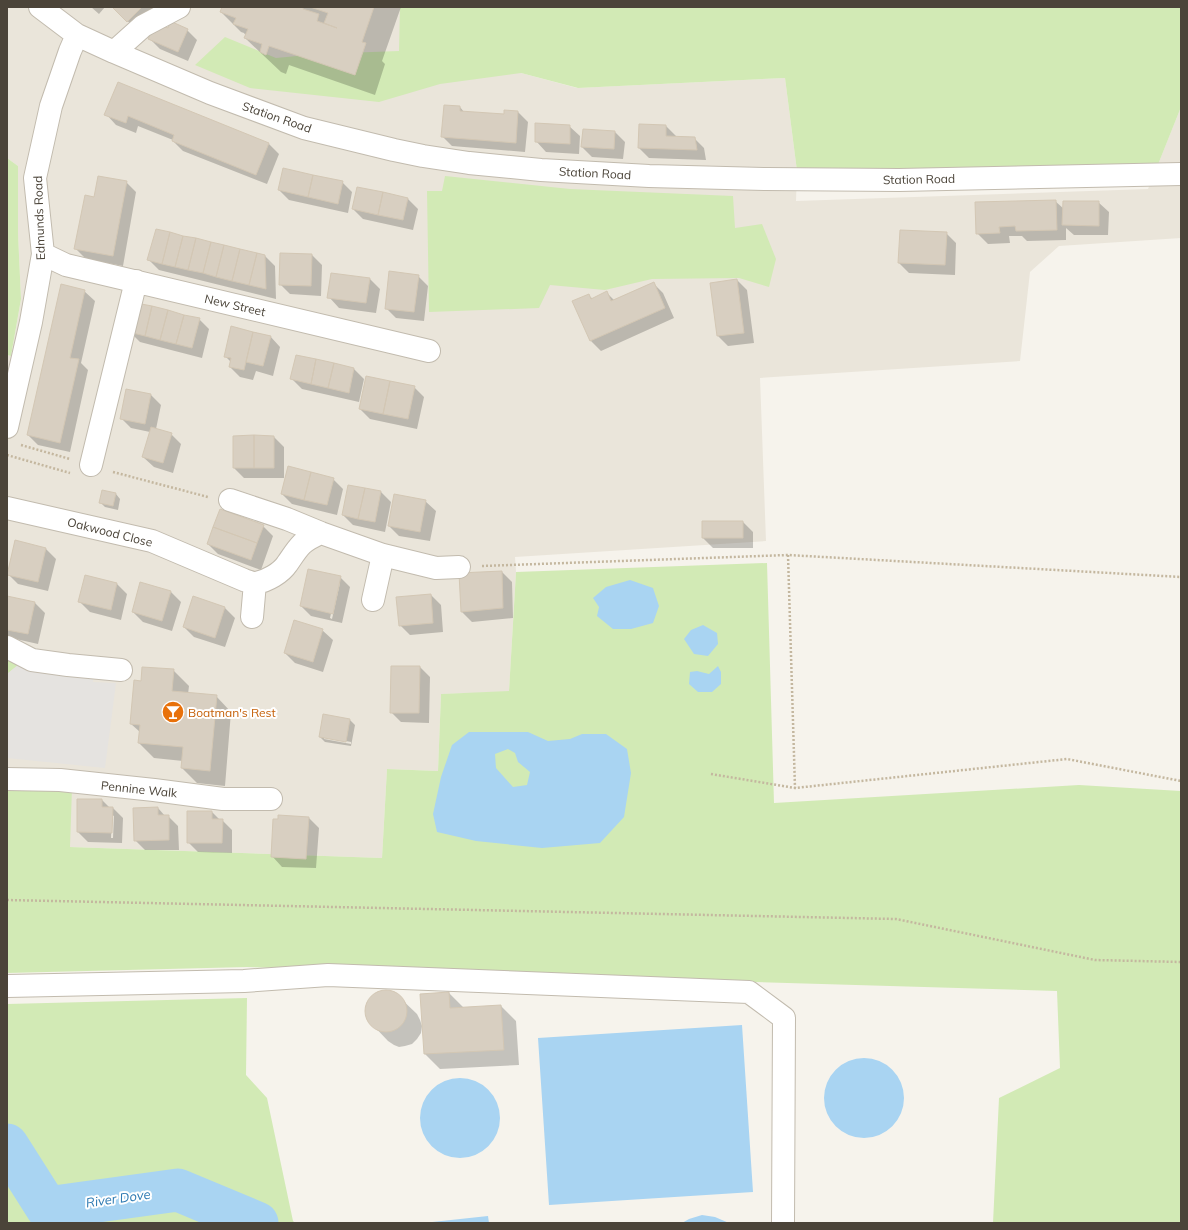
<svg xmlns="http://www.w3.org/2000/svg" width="1188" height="1230" font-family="Mulish,sans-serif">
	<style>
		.residential { fill: #eae5da }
		.green { fill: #d2eab5 }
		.parking { fill: #e5e3e0 }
		.water { fill: #a9d4f2; fill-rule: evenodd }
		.shadow { fill: #0003; fill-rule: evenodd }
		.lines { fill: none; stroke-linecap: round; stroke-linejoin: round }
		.river { stroke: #a9d4f2; stroke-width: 43 }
		.building { fill: #d8cfc1; stroke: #d3c7b4 }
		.minor-casing { stroke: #c2bbae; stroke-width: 24 }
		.path { stroke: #c4b79f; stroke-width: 2.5; stroke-dasharray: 2 2; stroke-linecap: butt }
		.minor { stroke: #fff; stroke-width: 22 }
		.labels { text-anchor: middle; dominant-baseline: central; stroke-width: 4; stroke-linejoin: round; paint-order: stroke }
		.street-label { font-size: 12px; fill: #4b4439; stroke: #fff }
		.food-label { font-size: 12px; fill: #c56008; stroke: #fff; text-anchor: start }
		.water-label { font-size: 13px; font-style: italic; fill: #2e7ab2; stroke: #fff }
	</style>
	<rect width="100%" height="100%" fill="#f6f3ec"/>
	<path class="residential" d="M7 7H483L521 73 577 88 785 78 797 171 796 201 1148 189 1181 107V238L1059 246 1030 272 1020 361 760 378 766 541 515 557 516 572 509 692 441 694 438 771 387 769 382 858 70 847 7 786V355L11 356 21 299 18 233V166L7 158Z"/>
	<path class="green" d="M400 7H1181V107L1157 167 797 171 785 78 578 88 521 73 440 84 379 102 250 88 195 65 225 37 276 58 318 54 399 51Z
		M7 158 18 166V233L21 299 11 356 7 355Z
		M445 176 570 189 733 196 735 228 762 224 776 259 769 287 739 278 652 279 605 290 550 285 539 308 429 312 427 191H442Z
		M767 563 774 803 1079 785 1181 791V1223H993L999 1098 1060 1068 1057 991 247 967 7 973V786L72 788 70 847 382 858 387 769 438 771 441 694 509 691 516 572Z
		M7 655 18 665 7 674Z
		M247 998 246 1075 267 1098 293 1221 295 1223H7V1004Z"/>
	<path class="parking" d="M7 655 96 659 93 682 116 683 105 768 7 758V674L18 665Z"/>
	<path class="water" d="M630 580 653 588 659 606 653 623 631 629H613L597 616 599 607 593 598 606 587Z
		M703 625 717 633 718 644 708 656 694 654 684 639 691 630Z
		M718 666 721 672V684L712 692H698L689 684 690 672 697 671 709 674Z
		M469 732H528L548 741 570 739 582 734H606L627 749 631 773 624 817 600 843 542 848 476 841 437 832 433 814 441 777 452 745ZM508 749 515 753 518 762 530 772 527 785 513 787 496 768 495 754Z
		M742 1025 753 1192 549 1205 538 1038Z
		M824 1098a40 40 0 1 1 80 0a40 40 0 1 1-80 0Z
		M420 1118a40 40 0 1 1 80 0a40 40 0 1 1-80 0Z
		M702 1215 715 1217 729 1223H682L689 1219Z
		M488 1216 489 1223H423Z"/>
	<path class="shadow" d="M91 7H105L99 14Z
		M115 7H162L138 31 114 8Z
		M223 7H401L382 61 385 64 375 95 289 65 286 74 281 72 245 38 246 36 244 33 241 32 221 12Z
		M168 29 187 30 197 40 188 61 160 49 150 39Z
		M118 83 269 144 279 154 267 184 183 151 173 141V140L138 126 136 133 116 125 106 114Z
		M460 107 464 112 505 115 518 112 528 122 525 152 452 146 442 136Z
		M569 126 580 136 579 154 546 152 536 141Z
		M666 126 676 136V138H694L704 148 706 160 649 158 639 148Z
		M584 130 615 132 625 142 623 159 592 157 582 147Z
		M126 182 136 192 123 266 86 259 76 249 94 198Z
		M342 182 352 192 348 213 289 200 279 190Z
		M358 188 408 199 418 209 413 230 363 219 353 209Z
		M1055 201 1064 209 1098 202 1109 212 1108 235H1074L1066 228V240L1027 241 1022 236H1009L1010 243 988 244 977 233Z
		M946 233 956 243 955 275 909 273 899 263Z
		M281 254 312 255 322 265 321 296 290 294 280 284Z
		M265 256 275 266 276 299 159 270 149 260Z
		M418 276 428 286 424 321 396 318 386 308Z
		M370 279 380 289 376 313 339 308 329 297Z
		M737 280 747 290 754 343 728 346 718 336Z
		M653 283 663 293 674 318 601 351 591 341 573 302 588 295 593 299 607 293 614 300Z
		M84 291 95 301 81 363 88 370 70 452 38 445 28 435Z
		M199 319 209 329 202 358 140 342 130 332Z
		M232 327 270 336 280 347 273 376 256 371 253 380 240 377 230 367 231 362 225 356Z
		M297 356 354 369 364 379 359 402 302 389 292 379Z
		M7 368 9 370 7 380Z
		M414 387 424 397 417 429 370 419 360 409Z
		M151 395 161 405 156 429 171 434 181 444 173 473 154 467 143 457 150 432 131 428 121 418Z
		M234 437H274L284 447V478H244L234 468Z
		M333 479 343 489 337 515 292 504 282 494Z
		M349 486 381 492 391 502 385 532 353 525 343 515Z
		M116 494 120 499 118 510 105 507 100 502Z
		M425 501 436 511 430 541 399 536 389 526Z
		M743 522 753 532V548H713L703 538Z
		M263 526 273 536 261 570 218 554 208 544Z
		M15 541 46 549 56 559 48 591 18 584 8 574Z
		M502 572 512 582 513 618 472 622 462 612Z
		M86 576 117 584 127 594 121 620 90 612 80 602Z
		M340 577 350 587 342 623 311 616 301 606ZM338 583H340L332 619 330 618Z
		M171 592 181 602 172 631 143 622 133 612Z
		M431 595 441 605 443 632 410 635 400 625Z
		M7 597 35 603 45 613 38 644 7 637Z
		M225 608 235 618 225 647 194 637 184 627Z
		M322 630 333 640 323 672 295 663 285 653Z
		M392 667H420L430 677 429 723 401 722 391 712Z
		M173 670 189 686 188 694 216 696 231 712 225 786 197 783 182 768 183 761 154 758 139 743 140 732 131 724 142 682Z
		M350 720 355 725 351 746 325 742 320 737ZM324 737 351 742V744L324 739Z
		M102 800 110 808H113L123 818 122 843 88 842 78 832ZM112 815 114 816 113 838H111Z
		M158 808 165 816H168L178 826 179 850H145L135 840Z
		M212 812 220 820H222L232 830V853L198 852 188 842Z
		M309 818 319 828 316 868 282 867 272 856Z
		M382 991 389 992 396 994 417 1014 420 1020 422 1026 421 1033 417 1039 412 1044 405 1046 399 1047 394 1045 388 1041 369 1021 367 1015 366 1009 368 1003 372 998Z
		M449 993 464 1008 501 1006 516 1021 519 1065 440 1069 425 1054Z"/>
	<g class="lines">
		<path class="river" d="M7 1145 47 1208 178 1190 257 1223"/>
	</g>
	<path class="building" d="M114 7H142L127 22 113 8Z
		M222 7H303V9L319 14 317 21 337 28 324 23 328 13 310 7H374L362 42 366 43 355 75 269 46 266 55 260 52 262 44 244 38 248 29 233 24 236 18 220 12Z
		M170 21 188 29 178 52 148 39 156 23 168 28Z
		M118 82 269 143 256 175 172 141 174 135 128 116 126 123 104 115Z
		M444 105 460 106V111L504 114V110L518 111 516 143 441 137Z
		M535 123 570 125V144L535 142Z
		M639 124 666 125V136L695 137 697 150 638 148Z
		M583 129 615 131 614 149 581 147Z
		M283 168 313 175 308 197 278 190Z
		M313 175 343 181 338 204 308 197Z
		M98 176 127 181 113 256 74 249 85 195 94 197Z
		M357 187 383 192 378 215 352 209Z
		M383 192 408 198 403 220 378 215Z
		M1056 200 1057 230 1016 231 1015 226 999 227 1000 233 976 234 975 202Z
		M1063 201H1099V226L1062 225Z
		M156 229 170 232 162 264 147 260Z
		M900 230 947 232 945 265 898 263Z
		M170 232 183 236 175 267 162 264Z
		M183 236 196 238 188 270 175 267Z
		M196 238 211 242 203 273 188 270Z
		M211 242 224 245 216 277 203 273Z
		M224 245 240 249 232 281 216 277Z
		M240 249 257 253 249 285 232 281Z
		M257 253 265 255 266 289 249 285Z
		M280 253 312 254 311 286 279 285Z
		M389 271 419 275 414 312 385 309Z
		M331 273 370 278 366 303 327 298Z
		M737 279 744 333 717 336 710 283Z
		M654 282 665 308 590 341 572 301 589 294 591 299 607 291 611 301Z
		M61 284 85 290 70 358 79 359 60 443 27 435Z
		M136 303 152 306 145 336 129 332Z
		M152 306 168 310 160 340 145 336Z
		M168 310 184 315 176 344 160 340Z
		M184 315 200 318 192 348 176 344Z
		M231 326 253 332 244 370 229 367 231 358 224 357Z
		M253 332 271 336 263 366 246 362Z
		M296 355 316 359 311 384 290 379Z
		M316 359 334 363 328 388 311 384Z
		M334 363 354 368 349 393 328 388Z
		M366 376 390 381 383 414 359 409Z
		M390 381 415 386 408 419 383 414Z
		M126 389 151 394 145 424 120 419Z
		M151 427 172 433 163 463 142 457Z
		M254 435 274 436V468H254Z
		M254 435V468H233V436Z
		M288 466 311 472 304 500 281 494Z
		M311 472 334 478 327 505 304 500Z
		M348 485 365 488 358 519 342 515Z
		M365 488 381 491 375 522 358 519Z
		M102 490 116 493 113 506 99 503Z
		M394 494 426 500 420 532 388 526Z
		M220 509 264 525 257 543 213 527Z
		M702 521H743V538H702Z
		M213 527 257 543 251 560 207 544Z
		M15 540 46 548 38 582 7 575Z
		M308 569 341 576 333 614 300 606Z
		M502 571 503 608 461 612 459 573Z
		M85 575 117 583 111 610 78 602Z
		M140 582 171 591 162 621 132 612Z
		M431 594 433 623 399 626 396 597Z
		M7 596 35 602 28 634 7 630Z
		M193 596 225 607 215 638 183 627Z
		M294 620 323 629 313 662 284 653Z
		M391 666H420L419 713H390Z
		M142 667 174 669 172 691 217 695 210 771 181 768 183 747 138 743 140 725 130 724 134 680 141 681Z
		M323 714 350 719 346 742 319 737Z
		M77 799H102V807H113L112 833 77 832Z
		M158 807V815H169V840L134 841 133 808Z
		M187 811H212V819H223L222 843H187Z
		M278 815 309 817 306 859 271 857 273 819H278Z
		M365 1011a21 21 0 1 1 42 0a21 21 0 1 1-42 0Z
		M449 992 450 1008 501 1005 504 1050 424 1054 420 994Z"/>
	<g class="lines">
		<g class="minor-casing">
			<path id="minor" d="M40 7 77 35 114 52 210 93 304 128 394 150 423 156 469 163 541 170 649 176 766 179 899 180 1181 174
				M114 52 143 26 179 7
				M43 254 66 265 429 351
				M7 427 31 322 43 254 35 178 51 106 70 51 77 35
				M91 465 136 281
				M230 500 287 519 321 533 383 555 436 568 459 567
				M7 508 152 541 244 580C247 581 252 583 256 583 267 581 281 573 287 564 292 557 296 550 302 544 308 539 314 536 321 533
				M373 600 383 555
				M252 617 255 583
				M7 647 32 660 68 665 121 670
				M7 779 60 780 154 790 223 799H271
				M7 986 244 981 328 975 749 992 784 1018 783 1223"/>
		</g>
		<path class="path" d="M21 445 70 459
			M7 455 70 473
			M113 472 208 497
			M788 555 795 788
			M482 566 788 555 1181 577
			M711 774 795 788 1067 759 1181 781
			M7 900 896 919 1095 960 1181 962"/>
		<use href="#minor" class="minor"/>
	</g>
	<defs>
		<g id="bar-disc" transform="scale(1.15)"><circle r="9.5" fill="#e8710a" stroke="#fff"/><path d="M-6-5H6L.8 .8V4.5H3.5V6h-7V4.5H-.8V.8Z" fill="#fff"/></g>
	</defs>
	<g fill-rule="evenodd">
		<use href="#bar-disc" x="173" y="712"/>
	</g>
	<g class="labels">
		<g class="street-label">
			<text transform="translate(277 117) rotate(19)">Station Road</text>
			<text transform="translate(595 173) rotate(3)">Station Road</text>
			<text transform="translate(919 179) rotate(-1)">Station Road</text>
			<text transform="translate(39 218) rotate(-92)">Edmunds Road</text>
			<text transform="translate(235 305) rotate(13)">New Street</text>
			<text transform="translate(110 532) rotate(14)">Oakwood Close</text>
			<text transform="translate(139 789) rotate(6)">Pennine Walk</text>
		</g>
		<g class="food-label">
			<text x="188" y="712">Boatman's Rest</text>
		</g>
		<g class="water-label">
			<text transform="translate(118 1198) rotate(-8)">River Dove</text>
		</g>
	</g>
	<rect width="1188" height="1230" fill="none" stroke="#4b4439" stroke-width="16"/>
</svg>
